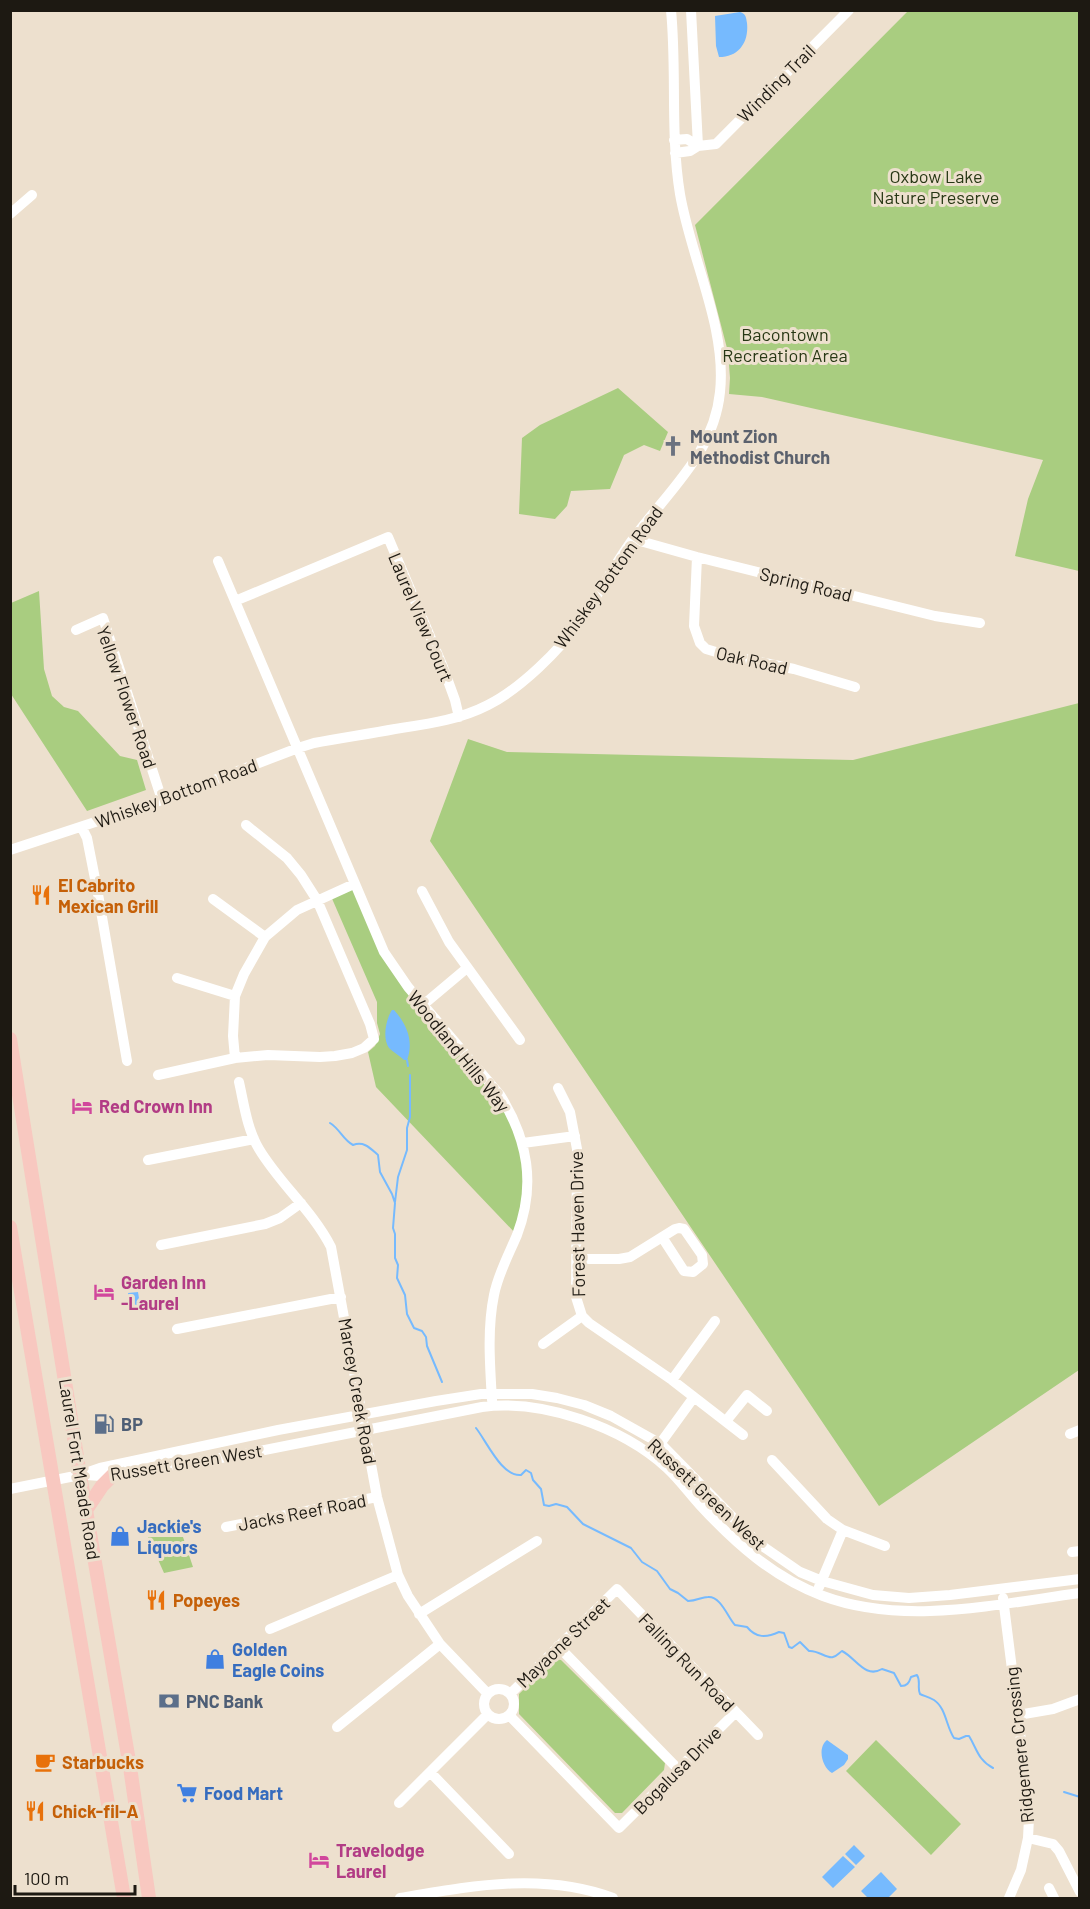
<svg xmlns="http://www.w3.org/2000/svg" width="1090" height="1909" font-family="Barlow,sans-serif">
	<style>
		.green { fill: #a9cd80 }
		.water { fill: #76bafe }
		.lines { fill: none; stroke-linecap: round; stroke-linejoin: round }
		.stream { stroke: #76bafe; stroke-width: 2 }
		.minor { stroke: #fff; stroke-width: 10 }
		.major { stroke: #f8c8c0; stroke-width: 14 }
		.labels { text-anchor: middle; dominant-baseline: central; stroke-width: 6; stroke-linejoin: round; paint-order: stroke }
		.street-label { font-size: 18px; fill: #1d1912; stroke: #ede0ce }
		.park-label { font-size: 18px; fill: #273714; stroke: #ede0ce }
		.worship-label { font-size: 18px; font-weight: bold; fill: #5b616d; stroke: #ede0ce; text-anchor: start }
		.food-label { font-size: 18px; font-weight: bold; fill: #c56008; stroke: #ede0ce; text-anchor: start }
		.hotel-label { font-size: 18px; font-weight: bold; fill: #b23c85; stroke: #ede0ce; text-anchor: start }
		.service-label { font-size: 18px; font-weight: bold; fill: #4e5e75; stroke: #ede0ce; text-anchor: start }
		.shop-label { font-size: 18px; font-weight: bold; fill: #366cbe; stroke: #ede0ce; text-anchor: start }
	</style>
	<rect width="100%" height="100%" fill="#ede0ce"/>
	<path class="green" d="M909 10 1079 11V571L1015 556 1028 499 1043 460 762 397 729 394 730 378 728 352 695 225Z
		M618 388 668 432 660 451 644 445 624 455 610 489 571 491 567 506 555 519 519 514 522 438 540 425Z
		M39 591 44 669 52 696 64 707 78 711 120 756 137 760 146 790 87 811 11 694V603Z
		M1079 703V1370L879 1506 430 841 468 739 507 752 853 760Z
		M354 884 384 951 509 1110 527 1175 517 1235 376 1087 368 1052 375 1046 380 1034 377 1023V1002L330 894Z
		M148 1537H183L193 1567 164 1573Z
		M555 1659 561 1660 665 1763 664 1770 622 1813H615L519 1714V1694Z
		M876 1740 961 1824 931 1855 846 1771Z"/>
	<path class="water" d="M740 12C746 14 746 17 747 23 749 42 739 57 719 57L716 46 715 16Z
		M392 1010H394C407 1024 414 1042 407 1060H404C400 1056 393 1052 389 1048 382 1038 386 1019 392 1010Z
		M138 1292 141 1311 131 1312 128 1293Z
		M827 1740 848 1755V1759L844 1765 832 1773C822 1767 817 1748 827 1740Z
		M854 1845 865 1856 856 1865 845 1854Z
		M843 1856 855 1867 833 1888 822 1877Z
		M881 1872 897 1889 888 1898H868L861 1891Z"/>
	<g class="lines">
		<path class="stream" d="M407 1060 408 1066
			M330 1123C340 1129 343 1140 353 1145 364 1141 370 1148 378 1155L380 1172 392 1194 395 1203 393 1228 395 1234V1258L398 1265 397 1278 405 1295 407 1314 414 1328 422 1331 426 1337 427 1346 442 1382
			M395 1202 398 1177 407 1150V1128L410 1117V1075
			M476 1428C487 1442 502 1477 521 1475L526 1470 531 1473 533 1480 541 1489 544 1505 549 1506 556 1504 567 1507 583 1524 631 1548 642 1562 657 1571 670 1589 678 1593 688 1601C697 1601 701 1597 708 1597 721 1596 728 1618 735 1625L747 1627C756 1638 766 1638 779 1632L784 1633 789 1647 792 1648 800 1642 809 1651C818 1650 827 1659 833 1657 837 1656 839 1653 842 1651 856 1658 865 1679 882 1669L894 1673 901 1686C907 1686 909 1683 911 1677L917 1675C921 1681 917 1688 920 1694 924 1696 929 1697 934 1700 946 1708 946 1726 954 1738L959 1739 966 1736H969C977 1749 978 1760 993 1768
			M1064 1792 1080 1797"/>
		<path class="minor" d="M691 10 698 146
			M674 140 687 139 698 146
			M675 153 690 151 698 146 716 144 849 10
			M10 214 32 195
			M633 539 697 557 935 616 980 623
			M697 557 694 626 700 643 706 649 726 655 794 669 855 687
			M218 561 384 952 408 987 500 1095C528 1140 536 1185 517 1235 509 1254 498 1274 494 1295 487 1329 490 1366 492 1400
			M235 601 388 537 443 667 455 700 459 717
			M76 630 103 618 162 800
			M82 828 87 838 98 894 127 1061
			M10 850 162 800 298 748 314 743C341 738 368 734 395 729 427 724 459 720 488 705 520 689 560 650 580 621 599 594 614 565 633 539 667 492 714 454 720 392 727 327 691 259 680 194 670 133 677 72 671 10
			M422 891 449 942 520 1040
			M213 899 265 937
			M177 978 235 996
			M423 1005 467 968
			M235 1058 233 1036 235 996 244 974 265 937 297 910 354 884
			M158 1075 235 1058 268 1055 320 1057 335 1056 352 1053 364 1048 374 1039 370 1024 317 900 301 875 287 858 246 825
			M239 1082C244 1104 247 1129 259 1149 280 1184 312 1210 331 1247L377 1497 398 1575 408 1596 440 1644 488 1694
			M558 1088 570 1112 577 1149 576 1297 582 1316 589 1323 672 1380 743 1435
			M523 1143 575 1136
			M148 1160 254 1139
			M161 1245 265 1224 280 1218 301 1203
			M577 1259H619L630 1257 675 1229 679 1228 684 1229 702 1255 703 1264 693 1272 684 1271 662 1237
			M177 1329 341 1297
			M543 1344 582 1316
			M672 1380 715 1321
			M726 1421 747 1395 767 1411
			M1070 1434 1080 1430
			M657 1448 694 1397
			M772 1460 827 1519 843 1530 885 1546
			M87 1475 100 1476 234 1456 482 1407C543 1399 622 1427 667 1468 679 1479 689 1493 700 1505 735 1543 774 1578 823 1596 904 1626 997 1604 1080 1593
			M10 1489 80 1475 100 1468 278 1430 436 1401 481 1394H532L557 1398 584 1405 611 1416 661 1444 758 1543 800 1572 822 1581 873 1595 909 1598 950 1595 1080 1579
			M226 1527 377 1497
			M1072 1552 1080 1551
			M819 1587 843 1530
			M1003 1598 1026 1780 1029 1818 1028 1838 1021 1870 1009 1898
			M419 1614 537 1541
			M270 1629 398 1575
			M558 1646 678 1769
			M484 1704a15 15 0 1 1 30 0a15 15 0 1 1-30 0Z
			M510 1694 617 1589 758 1735
			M509 1715 619 1828 736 1712
			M1018 1715 1053 1709 1080 1699
			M337 1727 440 1644
			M430 1772 509 1854
			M399 1803 488 1714
			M1028 1838 1053 1844 1059 1851 1080 1892
			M1049 1888 1054 1898
			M400 1898C471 1886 543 1872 613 1898"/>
		<path class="major" d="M10 1039 80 1475 130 1767 149 1898
			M10 1227 124 1898
			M86 1510 102 1486 114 1474"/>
	</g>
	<defs>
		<g id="church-bare" transform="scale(1.62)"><path d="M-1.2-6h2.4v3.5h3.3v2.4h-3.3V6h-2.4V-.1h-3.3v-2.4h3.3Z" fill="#6b7280" stroke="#ede0ce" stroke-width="2.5" paint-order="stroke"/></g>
		<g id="restaurant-bare" transform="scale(1.62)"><path d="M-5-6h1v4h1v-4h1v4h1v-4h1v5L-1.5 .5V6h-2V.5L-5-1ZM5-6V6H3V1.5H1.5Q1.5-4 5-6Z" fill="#e8710a" stroke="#ede0ce" stroke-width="2.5" paint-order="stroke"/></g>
		<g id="hotel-bare" transform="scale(1.62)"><path d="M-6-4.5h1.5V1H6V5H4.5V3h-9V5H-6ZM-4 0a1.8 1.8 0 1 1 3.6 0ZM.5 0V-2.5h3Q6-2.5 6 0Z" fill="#d1479c" stroke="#ede0ce" stroke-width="2.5" paint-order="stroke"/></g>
		<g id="fuel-bare" transform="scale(1.62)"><path d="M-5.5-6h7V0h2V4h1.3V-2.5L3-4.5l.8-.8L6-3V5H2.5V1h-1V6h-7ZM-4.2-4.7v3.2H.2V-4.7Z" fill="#5c6f8a" stroke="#ede0ce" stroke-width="2.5" paint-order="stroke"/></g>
		<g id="shop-bare" transform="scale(1.62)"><path d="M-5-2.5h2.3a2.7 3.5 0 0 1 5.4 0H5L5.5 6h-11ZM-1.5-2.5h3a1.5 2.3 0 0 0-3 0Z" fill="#3f7fe0" stroke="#ede0ce" stroke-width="2.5" paint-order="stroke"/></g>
		<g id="bank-bare" transform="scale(1.62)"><path d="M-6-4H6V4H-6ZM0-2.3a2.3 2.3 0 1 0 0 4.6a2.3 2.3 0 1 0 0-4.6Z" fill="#5c6f8a" stroke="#ede0ce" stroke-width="2.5" paint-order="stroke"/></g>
		<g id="cafe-bare" transform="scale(1.62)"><path d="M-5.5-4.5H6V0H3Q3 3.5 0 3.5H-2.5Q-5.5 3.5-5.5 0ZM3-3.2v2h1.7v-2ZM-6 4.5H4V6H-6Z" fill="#e8710a" stroke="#ede0ce" stroke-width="2.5" paint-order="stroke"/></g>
		<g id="supermarket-bare" transform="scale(1.62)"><path d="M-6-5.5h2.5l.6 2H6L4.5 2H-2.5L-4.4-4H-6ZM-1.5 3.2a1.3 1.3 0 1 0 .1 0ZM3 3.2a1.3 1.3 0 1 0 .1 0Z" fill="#3f7fe0" stroke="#ede0ce" stroke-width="2.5" paint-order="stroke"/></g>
	</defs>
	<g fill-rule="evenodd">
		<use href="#church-bare" x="673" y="446"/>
		<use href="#restaurant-bare" x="41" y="895"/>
		<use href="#hotel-bare" x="82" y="1106"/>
		<use href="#hotel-bare" x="104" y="1292"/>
		<use href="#fuel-bare" x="104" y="1424"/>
		<use href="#shop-bare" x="120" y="1536"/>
		<use href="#restaurant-bare" x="156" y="1600"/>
		<use href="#shop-bare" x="215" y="1659"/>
		<use href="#bank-bare" x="169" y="1701"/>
		<use href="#cafe-bare" x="45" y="1762"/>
		<use href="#supermarket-bare" x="187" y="1793"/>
		<use href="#restaurant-bare" x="35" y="1811"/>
		<use href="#hotel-bare" x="319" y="1860"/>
	</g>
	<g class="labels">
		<g class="street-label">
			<text transform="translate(776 83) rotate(-45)">Winding Trail</text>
			<text transform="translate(608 577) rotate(-54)">Whiskey Bottom Road</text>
			<text transform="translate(806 584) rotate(14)">Spring Road</text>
			<text transform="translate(421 617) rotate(67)">Laurel View Court</text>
			<text transform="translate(752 660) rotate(13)">Oak Road</text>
			<text transform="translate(127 697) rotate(71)">Yellow Flower Road</text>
			<text transform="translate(176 793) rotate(-20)">Whiskey Bottom Road</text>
			<text transform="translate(459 1051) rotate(51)">Woodland Hills Way</text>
			<text transform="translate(577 1224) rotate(-91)">Forest Haven Drive</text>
			<text transform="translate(358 1391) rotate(80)">Marcey Creek Road</text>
			<text transform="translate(186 1462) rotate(-9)">Russett Green West</text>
			<text transform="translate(80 1469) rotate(81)">Laurel Fort Meade Road</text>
			<text transform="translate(707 1494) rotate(43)">Russett Green West</text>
			<text transform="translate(302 1512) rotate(-11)">Jacks Reef Road</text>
			<text transform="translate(563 1642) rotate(-44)">Mayaone Street</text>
			<text transform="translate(687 1662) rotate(46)">Falling Run Road</text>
			<text transform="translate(1019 1745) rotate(-96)">Ridgemere Crossing</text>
			<text transform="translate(677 1770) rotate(-45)">Bogalusa Drive</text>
		</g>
		<g class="park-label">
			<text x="936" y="176">Oxbow Lake<tspan x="936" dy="21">Nature Preserve</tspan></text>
			<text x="785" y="334">Bacontown<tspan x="785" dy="21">Recreation Area</tspan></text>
		</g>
		<g class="worship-label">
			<text x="690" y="436">Mount Zion<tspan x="690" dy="21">Methodist Church</tspan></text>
		</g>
		<g class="food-label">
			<text x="58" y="885">El Cabrito<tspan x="58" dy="21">Mexican Grill</tspan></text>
			<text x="173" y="1600">Popeyes</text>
			<text x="62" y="1762">Starbucks</text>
			<text x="52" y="1811">Chick-fil-A</text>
		</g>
		<g class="hotel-label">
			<text x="99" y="1106">Red Crown Inn</text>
			<text x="121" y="1282">Garden Inn<tspan x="121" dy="21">-Laurel</tspan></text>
			<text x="336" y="1850">Travelodge<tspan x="336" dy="21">Laurel</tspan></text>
		</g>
		<g class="service-label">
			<text x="121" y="1424">BP</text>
			<text x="186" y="1701">PNC Bank</text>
		</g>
		<g class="shop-label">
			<text x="137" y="1526">Jackie's<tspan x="137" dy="21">Liquors</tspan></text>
			<text x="232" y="1649">Golden<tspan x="232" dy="21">Eagle Coins</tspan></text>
			<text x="204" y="1793">Food Mart</text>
		</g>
	</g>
	<rect width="1090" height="1909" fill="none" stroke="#1d1912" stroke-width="24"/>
	<path d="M15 1885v9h120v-9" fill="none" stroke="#1d1912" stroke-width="3"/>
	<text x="24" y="1885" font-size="18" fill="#1d1912" stroke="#ede0ce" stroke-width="4.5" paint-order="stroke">100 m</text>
</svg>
